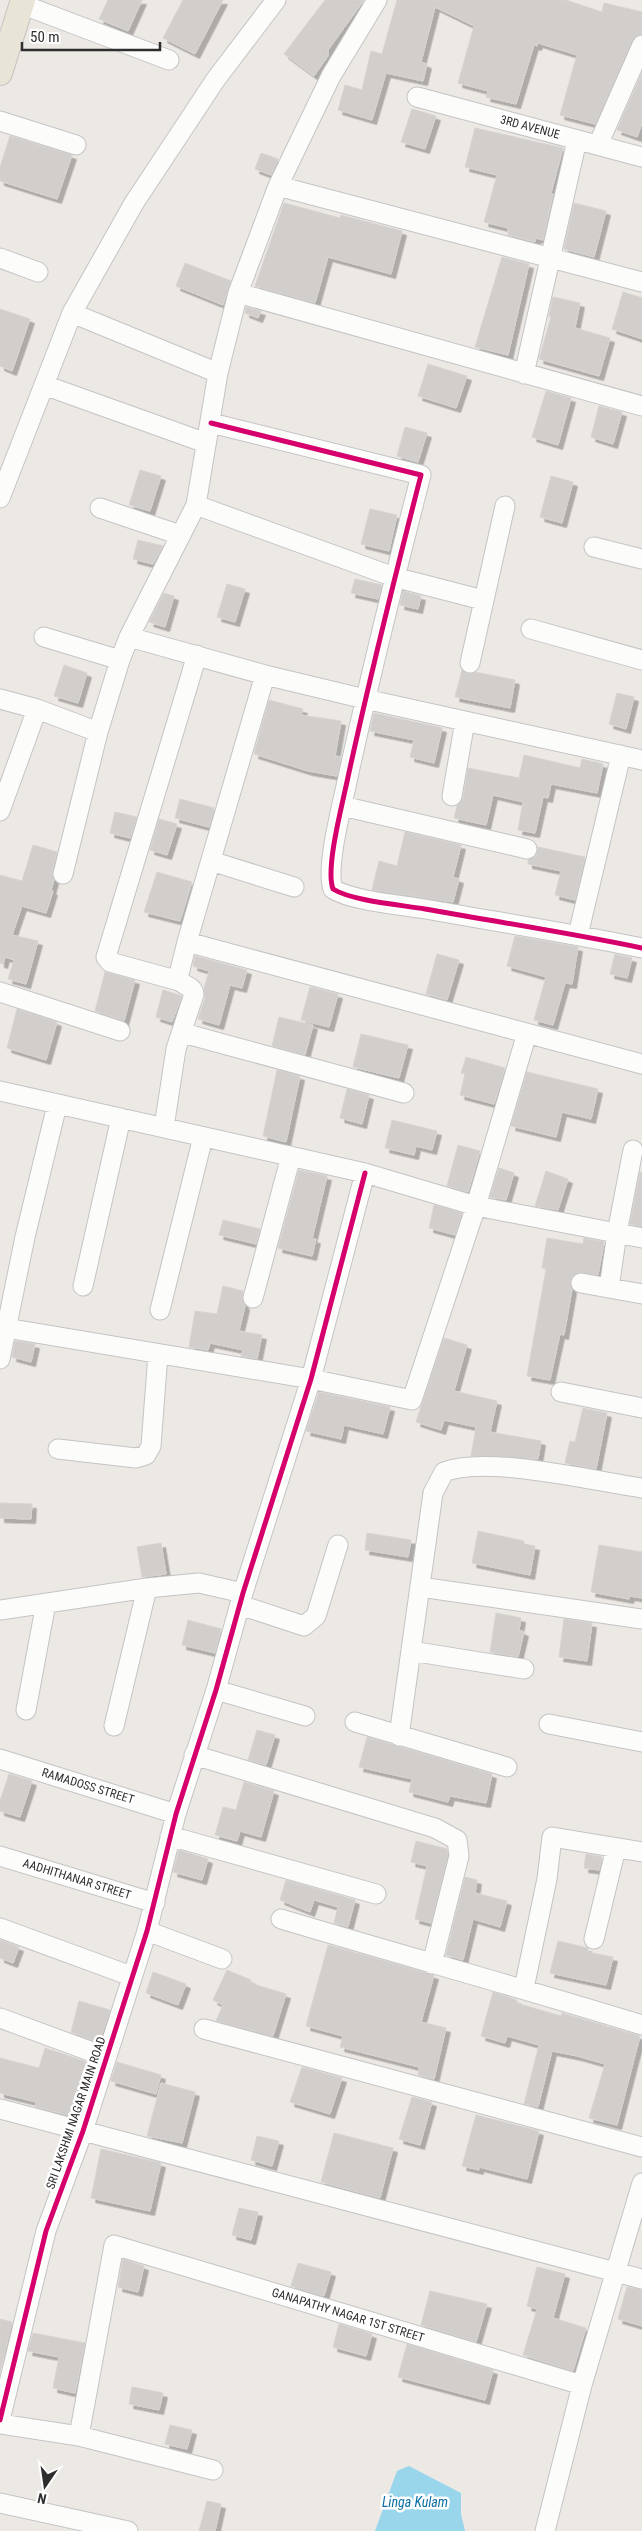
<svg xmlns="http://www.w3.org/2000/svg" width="642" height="2531" font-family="'Roboto Condensed',sans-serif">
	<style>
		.water { fill: #99d6ec }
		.building { fill: #d1cecb; stroke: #d7d4d0; filter: url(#shadow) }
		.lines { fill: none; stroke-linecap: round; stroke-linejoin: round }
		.minor-casing { stroke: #c5c4c5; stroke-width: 21 }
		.major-casing { stroke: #c6c5c4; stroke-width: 26 }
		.minor { stroke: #fcfcfb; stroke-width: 19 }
		.major { stroke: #e8e4d6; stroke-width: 24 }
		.cycleway-casing { stroke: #fff; stroke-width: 8 }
		.cycleway { stroke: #d6006c; stroke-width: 5 }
		.labels { text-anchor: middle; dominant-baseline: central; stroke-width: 5; stroke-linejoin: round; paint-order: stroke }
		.street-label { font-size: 12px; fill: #2e2e2e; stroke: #fff }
		.water-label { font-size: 14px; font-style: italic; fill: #0d6fa3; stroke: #fff }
	</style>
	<defs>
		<filter id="shadow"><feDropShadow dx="4.5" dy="4.5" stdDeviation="0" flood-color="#0004"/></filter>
	</defs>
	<rect width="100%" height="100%" fill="#ece8e4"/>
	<path class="water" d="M409 2466 461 2493V2514L465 2531H375L397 2471Z"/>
	<path class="building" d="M108 0H142L128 31 99 19Z
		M183 0H223L195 54 163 38Z
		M325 0H364L328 50V56L314 76 284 54Z
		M397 0H566L602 12 604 3 642 12V34L636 36 632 40 595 124 560 115 577 55 538 43 537 46 534 45 516 104 486 97 488 91 458 83 474 26 435 7 421 62 427 64 423 81 386 73 372 120 338 110 345 85 362 90 371 51 382 54Z
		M642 73V123L637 137 617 130Z
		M412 109 436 116 425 149 401 142Z
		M475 128 563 148 551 193 553 194 543 240 536 238 535 242 508 235V228L484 222 497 175 465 167Z
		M10 136 72 155 57 199 0 181V167Z
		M261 153 278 159 271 175 255 169Z
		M284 203 340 218 341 215 402 231 391 274 328 257 315 303 255 286Z
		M574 203 606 211 594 257 564 249Z
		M502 257 529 264 508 355 475 347Z
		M185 263 231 281 223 305 176 286Z
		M623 292 642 298V339L612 329Z
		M553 297 580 303 575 328 610 338 599 376 539 359 551 317 549 316Z
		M246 307 261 311 258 318 245 313Z
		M0 309 30 319 12 371 0 366Z
		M428 364 467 376 456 408 418 396Z
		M546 391 571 398 558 445 532 437Z
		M599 406 622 412 613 444 591 437Z
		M405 427 427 433 418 462 397 456Z
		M140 470 161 476 150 511 129 505Z
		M551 476 573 482 562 523 540 517Z
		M370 509 397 515 389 551 361 544Z
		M138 540 163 546 153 564 133 559Z
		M355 579 382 585 378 599 351 593Z
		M227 584 245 589 235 622 217 617Z
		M403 591 421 596 418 609 400 605Z
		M164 593 174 596 165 627 149 622Z
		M64 665 87 673 78 703 54 696Z
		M462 670 468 674 475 672 515 680 510 708 455 697Z
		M617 693 634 697 626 729 609 724Z
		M269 700 303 709 301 715 341 721 335 756 341 757 337 776 308 771 254 754Z
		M374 713 442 728 434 763 410 757 414 740 370 731Z
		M524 755 580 768 582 759 603 764 597 793 551 784 548 798 543 797 535 833 518 830 523 802 493 795 486 825 454 818 457 806 463 798 468 768 519 778Z
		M180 799 214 808 209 827 175 818Z
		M115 812 137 817 130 838 110 833Z
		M159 819 177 824 167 855 150 850Z
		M405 832 461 845 453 877 459 879 453 902 372 890 379 861 397 866Z
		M33 845 57 852 52 872 54 880 51 890 53 891 46 913 22 906 12 935 38 941 26 984 8 979 14 960 5 957 3 964 0 963V875L22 881Z
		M538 847 585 857 575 900 555 895 561 871 528 864V860L536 856Z
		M157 872 192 882 180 921 144 912Z
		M515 936 578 947 572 984 565 983 553 1025 534 1020 546 977 507 966Z
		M437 954 459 960 447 1000 426 994Z
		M615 954 632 958 627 978 610 974Z
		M195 956 247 970 242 988 230 985 219 1025 198 1019 205 998 204 989 209 971 193 966Z
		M105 972 135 980 124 1021 95 1011Z
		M310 987 338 994 329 1027 301 1020Z
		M163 990 182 996 172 1022 156 1017Z
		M17 1009 57 1022 46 1060 7 1048Z
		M279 1017 313 1025 305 1055 272 1046Z
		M361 1034 408 1045 399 1078 353 1067Z
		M466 1057 505 1068 494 1104 460 1095 465 1074 461 1073Z
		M277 1070 300 1076 286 1142 263 1136Z
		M527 1072 598 1089 591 1119 562 1112 556 1137 511 1126Z
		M347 1089 369 1095 362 1124 340 1118Z
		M392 1120 437 1131 432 1150 416 1146 414 1155 385 1148Z
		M458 1145 480 1151 468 1192 447 1186Z
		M499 1168 514 1173 506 1200 490 1197Z
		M299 1170 327 1176 312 1239H316L312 1256 278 1248Z
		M546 1171 568 1179 558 1210 535 1206Z
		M640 1172H642V1227L630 1224Z
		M434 1205 462 1213 455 1235 429 1228Z
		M223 1220 260 1229 256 1244 219 1235Z
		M547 1238 583 1244 584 1238 604 1242 598 1275 578 1272 570 1281 572 1289 564 1335 560 1334 550 1380 527 1376 546 1269 542 1268Z
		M223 1286 243 1291 242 1300 245 1306 239 1331 262 1335 257 1359 241 1356 243 1350 210 1343 208 1350 189 1347 195 1311 217 1314Z
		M444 1338 467 1345 454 1391 497 1401 490 1432 541 1441 538 1459 471 1456 476 1427 444 1420 441 1430 416 1422Z
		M15 1341 35 1344 31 1362 12 1357Z
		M319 1392 390 1407 383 1434 344 1425 341 1439 306 1431Z
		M583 1408 607 1413 596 1469 565 1463 570 1441 575 1442Z
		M0 1503 32 1504 31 1519 0 1518Z
		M478 1531 524 1541V1544L535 1546 530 1575 472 1563Z
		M367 1533 411 1540 408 1557 365 1550Z
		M161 1543 166 1574 142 1577 137 1547Z
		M599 1545 642 1552V1598L630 1596 629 1599 591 1592Z
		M496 1613 521 1618 519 1630 524 1632 518 1657 490 1652Z
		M564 1619 592 1623 587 1661 559 1657Z
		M188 1620 221 1629 215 1653 182 1645Z
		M257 1730 275 1735 266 1765 248 1760Z
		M367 1737 492 1774 486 1803 450 1796 448 1802 409 1792 412 1779 359 1767Z
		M9 1774 32 1781 20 1817 0 1811V1801Z
		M244 1782 274 1791 261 1837 240 1831 237 1841 215 1835 223 1807 236 1810Z
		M416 1841 447 1849 448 1855 431 1923 415 1919 427 1866 411 1862Z
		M179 1850 208 1859 202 1880 173 1872Z
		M586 1854 602 1857 599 1870 584 1868Z
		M465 1877 477 1880 475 1893 507 1901 500 1927 473 1919 463 1960 446 1955Z
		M286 1880 355 1900 348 1927 334 1923 338 1907 314 1900 310 1912 280 1900Z
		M0 1940 19 1947 13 1963 0 1958Z
		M558 1941 588 1948 587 1952 613 1957 606 1985 550 1973Z
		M328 1945 434 1975 421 2022 446 2028 434 2079 418 2075 419 2067 340 2047 343 2036 306 2026Z
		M227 1970 251 1980 250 1983 286 1994 273 2036 216 2021 223 2005 213 2000Z
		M153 1972 186 1984 178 2005 146 1993Z
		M493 1992 517 2000 516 2003 561 2016 562 2013 640 2036 617 2125 589 2118 605 2064 577 2056 552 2051 538 2107 524 2104 539 2045 507 2036 505 2043 481 2036Z
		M79 2001 110 2010 99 2043 71 2032Z
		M45 2048 93 2064 76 2117 35 2107 36 2102 0 2093V2058L39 2068Z
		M117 2062 161 2075 156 2094 111 2081Z
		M302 2067 342 2078 330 2114 290 2102Z
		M161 2083 195 2092 182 2143 147 2136Z
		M412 2097 432 2102 420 2145 399 2139Z
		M476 2115 539 2131 527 2179 479 2167V2170L462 2166Z
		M334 2133 393 2148 380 2198 321 2182Z
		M257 2136 279 2141 272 2166 251 2160Z
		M101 2149 161 2163 150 2211 91 2198Z
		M239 2208 258 2212 251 2240 232 2235Z
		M123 2259 144 2266 138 2292 118 2287Z
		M298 2263 331 2272 324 2296 291 2286Z
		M537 2267 565 2274 553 2318 586 2328 573 2371 523 2355 537 2309 527 2306Z
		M627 2287 642 2290V2326L618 2319Z
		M430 2291 487 2304 476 2342 421 2325Z
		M0 2319 12 2322 0 2372Z
		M339 2324 372 2334 366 2356 333 2347Z
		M33 2333 85 2343 75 2393 53 2388 59 2357 28 2351Z
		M407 2344 493 2370 485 2400 398 2377Z
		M132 2387 163 2393 159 2410 129 2404Z
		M170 2425 192 2430 187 2449 165 2444Z
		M207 2501 221 2504 215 2531H199Z"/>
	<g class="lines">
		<g class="minor-casing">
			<path id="minor" d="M21 4 169 60
				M417 97 642 157
				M0 121 76 145
				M598 145 642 45
				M278 186 642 282
				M0 258 38 272
				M238 293 642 406
				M72 313 218 373
				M524 374 577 140
				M44 385 206 443
				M211 423 421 475C395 576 370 676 348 777 343 802 325 868 333 889 352 901 402 905 425 909 498 922 570 933 642 948
				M0 498 72 313 134 203 216 79 276 0
				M196 505 394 577 483 600
				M100 508 180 535
				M594 547 642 559
				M531 629 642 660
				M44 637 120 660
				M129 637 265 675 365 699 642 760
				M470 663 505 506
				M265 675 187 942 642 1064
				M0 699 37 709 98 732
				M452 796 465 721
				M342 806 527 849
				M0 811 37 709
				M211 861 294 887
				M63 874 98 732 120 660 129 637 196 505 218 373 238 293 278 186 331 76 377 0
				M578 935 621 755
				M179 981 110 962 106 957 197 655
				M0 992 120 1031
				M183 1033 404 1093
				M0 1091 365 1173 476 1206 642 1238
				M164 1127 176 1049 194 994C193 985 181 986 178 978L187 942
				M581 1283 642 1294
				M83 1286 121 1118
				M609 1288 617 1233 633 1150
				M253 1298 291 1156
				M160 1310 203 1137
				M6 1328 311 1379 412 1400 476 1206 527 1033
				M0 1359 25 1237 57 1105
				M561 1392 642 1408
				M58 1449 136 1458 146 1455 151 1446 158 1354
				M420 1587 642 1619
				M240 1605 304 1626 316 1616 338 1545
				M0 1610 147 1588 199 1583 243 1593
				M411 1651 524 1669
				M216 1690 305 1716
				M26 1710 46 1603
				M355 1722 507 1767
				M549 1724 642 1742
				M114 1726 147 1588
				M399 1736 433 1493 444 1472C486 1455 594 1481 642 1488
				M194 1755 435 1828 457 1840 459 1856 432 1964
				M0 1759 176 1814
				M170 1836 376 1894
				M0 1856 155 1903
				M281 1919C401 1955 522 1988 642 2025
				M0 1928 131 1976
				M147 1931 222 1959
				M594 1939 616 1848
				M524 1988 547 1879 552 1837 642 1852
				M0 2018 106 2057
				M204 2029 642 2147
				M0 2109 642 2279
				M0 2420 46 2231 83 2131 147 1931 176 1814 216 1690 243 1593 311 1379 365 1173
				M0 2424 79 2436 213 2470
				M79 2436 114 2245 582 2385
				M0 2503 128 2531
				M545 2531 582 2385 642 2183"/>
		</g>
		<g class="major-casing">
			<path id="major" d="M0 73 23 0"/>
		</g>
		<use href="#minor" class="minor"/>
		<use href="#major" class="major"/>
		<g class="cycleway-casing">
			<path id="cycleway" d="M211 423 421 475C395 576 370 676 348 777 343 802 325 868 333 889 352 901 402 905 425 909 498 922 570 933 642 948
				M0 2420 46 2231 83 2131 147 1931 176 1814 216 1690 243 1593 311 1379 365 1173"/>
		</g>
		<use href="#cycleway" class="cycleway"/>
	</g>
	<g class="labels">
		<g class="street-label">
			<text transform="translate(530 127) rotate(15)">3RD AVENUE</text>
			<text transform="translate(88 1786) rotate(17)">RAMADOSS STREET</text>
			<text transform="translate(77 1879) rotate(17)">AADHITHANAR STREET</text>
			<text transform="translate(76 2113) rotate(-71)">SRI LAKSHMI NAGAR MAIN ROAD</text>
			<text transform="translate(348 2315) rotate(17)">GANAPATHY NAGAR 1ST STREET</text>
		</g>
		<g class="water-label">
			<text x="415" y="2502">Linga Kulam</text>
		</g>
	</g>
	<g transform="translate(45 2486) rotate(193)" stroke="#ffffff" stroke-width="4" paint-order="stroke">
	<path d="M0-4L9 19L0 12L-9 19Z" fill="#2e2e2e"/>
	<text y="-8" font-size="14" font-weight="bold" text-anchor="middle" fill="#2e2e2e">N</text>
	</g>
	<path d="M22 42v8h138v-8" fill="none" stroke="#2e2e2e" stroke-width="2.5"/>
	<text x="30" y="42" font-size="15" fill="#2e2e2e" stroke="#ffffff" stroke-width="4" paint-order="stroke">50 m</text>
</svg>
